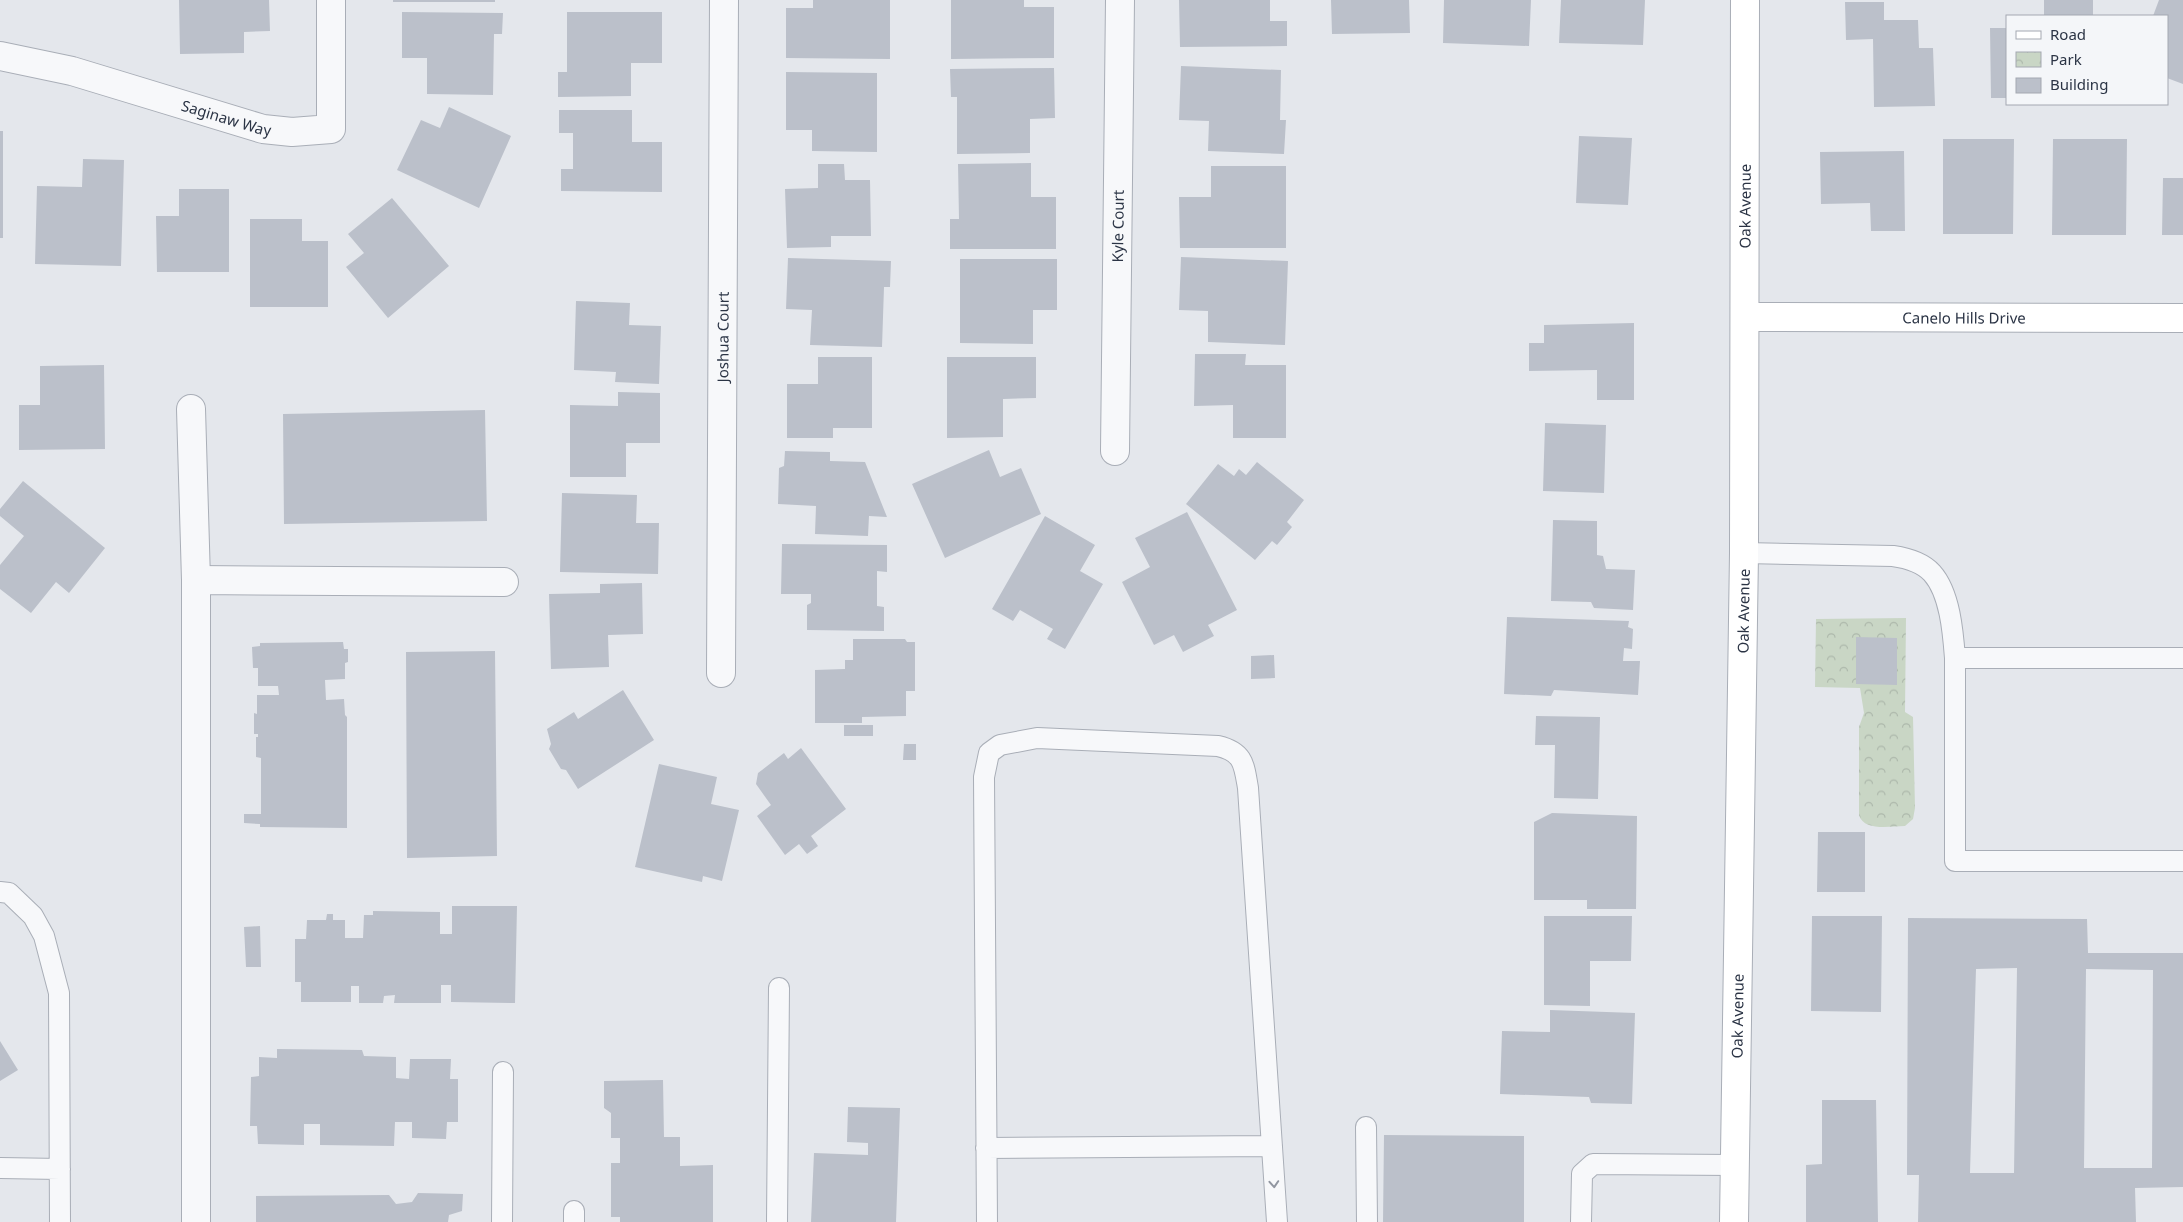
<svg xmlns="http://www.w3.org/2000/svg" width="2183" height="1222" font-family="'Noto Sans',sans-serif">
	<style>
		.park { fill: url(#park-crowns) }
		.building { fill: #bbc0ca; fill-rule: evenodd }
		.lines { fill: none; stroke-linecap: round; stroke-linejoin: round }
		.lane-casing { stroke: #a9aeb7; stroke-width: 22 }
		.street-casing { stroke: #a9aeb7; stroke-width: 30 }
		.secondary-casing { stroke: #a9aeb7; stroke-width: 30 }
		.lane { stroke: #f7f8fa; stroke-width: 20 }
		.street { stroke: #f7f8fa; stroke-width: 28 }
		.secondary { stroke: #fff; stroke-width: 28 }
		.oneway { stroke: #9196a0 }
		.labels { text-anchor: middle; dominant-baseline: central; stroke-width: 5; stroke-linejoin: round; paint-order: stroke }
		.street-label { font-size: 15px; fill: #2b3445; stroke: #f4f6f9 }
	</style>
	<defs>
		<pattern id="park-crowns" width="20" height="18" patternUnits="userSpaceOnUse" patternTransform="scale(1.25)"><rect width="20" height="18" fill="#c9d6c5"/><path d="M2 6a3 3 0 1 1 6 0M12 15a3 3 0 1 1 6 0" fill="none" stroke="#adb8ab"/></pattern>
	</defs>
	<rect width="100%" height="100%" fill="#e4e7ec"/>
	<path class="park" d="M1906 618 1905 712 1913 717 1915 808 1913 819 1905 826C1891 826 1864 832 1859 815V727L1864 713 1860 688 1815 687 1816 619Z"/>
	<path class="building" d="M179 0H269L270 31 244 32V53L180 54Z
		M393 0H495V2H393Z
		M813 0H890V59L786 58V8H813Z
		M951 0H1024V7H1054V58L951 59Z
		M1179 0H1270V21H1287V46L1180 47Z
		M1331 0H1409L1410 33 1332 34Z
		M1444 0H1531L1529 46 1443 43Z
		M1561 0H1645L1643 45 1559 43Z
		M2044 0H2093V16H2044Z
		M2159 0H2183V84L2167 78V16H2153Z
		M1845 2H1884V20H1918L1919 48H1933L1935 106 1874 107 1873 39 1846 40Z
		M402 12 503 13 502 34H494L493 95 427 94V58H402Z
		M567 12H662V63H631V96L558 97V72H567Z
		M1990 28H2007V98H1991Z
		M1181 66 1281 70 1280 120H1286L1284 154 1208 151 1209 121 1179 120Z
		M1054 68 1055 118 1030 119V153L957 154V97H951L950 69Z
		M786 72 877 73V152L812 151V130H786Z
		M449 107 511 136 479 208 397 170 421 120 440 128Z
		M559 110H632V142H662V192L561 191V169H573V133H559Z
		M0 131H3V238H0Z
		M1579 136 1632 138 1628 205 1576 203Z
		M1943 139H2014L2013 234H1943Z
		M2053 139H2127L2126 235H2052Z
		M1904 151 1905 231H1871L1870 203 1821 204 1820 152Z
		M83 159 124 160 121 266 35 264 37 186 82 187Z
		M1031 163V197H1056V249H950V219H959L958 164Z
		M818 164H844L845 180H870L871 236H831V247L787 248 785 189 818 188Z
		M1211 166H1286V248H1180L1179 197H1211Z
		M2163 178H2183V235H2162Z
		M179 189H229V272H157L156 216H179Z
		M392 198 449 266 388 318 346 267 364 253 348 234Z
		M250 219H302V241H328V307H250Z
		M1181 257 1288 261 1285 345 1208 342V311L1179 310Z
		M788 258 891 261 890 287H884L882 347 810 345 812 310 786 309Z
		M960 259H1057V310H1033V344L960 343Z
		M576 301 630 303 629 325 661 326 659 384 615 382 616 372 574 370Z
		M1634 323V400H1597V370L1529 371V343H1544V325Z
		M1195 354H1246L1245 365H1286V438H1233V405L1194 406Z
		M818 357H872V428H833V438H787V384H818Z
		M947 357H1036V398L1003 399V437L947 438Z
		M104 365 105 449 19 450V405H40V366Z
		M618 392 660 393V443H626V477H570V405L618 406Z
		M485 410 487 521 284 524 283 414Z
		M1545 423 1606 425 1604 493 1543 491Z
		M989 450 1000 477 1021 468 1041 514 945 558 912 484Z
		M785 451 830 452V461L865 462 887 517 869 516 868 536 815 534 816 506 778 504 779 468 784 466Z
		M1257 462 1304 500 1287 522 1292 527 1277 545 1272 541 1255 560 1186 504 1218 464 1234 476 1239 469 1246 475Z
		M23 481 105 548 69 593 56 582 31 613 0 589V565L24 536 0 516V509Z
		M562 493 637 495 636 523H659L658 574 560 572Z
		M1187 512 1237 610 1208 625 1214 636 1183 652 1174 635 1154 645 1122 582 1150 567 1135 538Z
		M1045 516 1095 545 1080 571 1103 584 1065 649 1047 639 1053 629 1020 610 1013 621 992 609Z
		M1553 520 1597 521V555L1603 556 1606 569 1635 570 1633 610 1594 608 1591 602 1551 601Z
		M782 544 887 545V572L877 571V606L884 607V631L807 630V605L811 603V594H781Z
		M642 583 643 634 608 635 609 667 551 669 549 594 600 593V584Z
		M1507 617 1629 621 1628 627 1633 629 1632 649 1624 648 1623 661H1640L1638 695 1554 690 1551 696 1504 694Z
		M1856 637 1897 638V685L1856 684Z
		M853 639H905L907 642H915V691H906V716L862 717V723H815V670L845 669V660H853Z
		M343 642 344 649H348V662L345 663V679L325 680 326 700 344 699 345 715 347 717V828L260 827V824L244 823V814H261V758L256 757V737H258V734H254V713L257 714V695H279L278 686H258V668H253L252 647 260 646V643Z
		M495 651 497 856 407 858 406 652Z
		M1274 655 1275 678 1251 679V656Z
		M623 690 654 740 578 789 566 770 561 769 549 749 551 744 547 729 574 712 578 719Z
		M1536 716 1600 717 1598 799 1554 798 1555 745H1535Z
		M844 725H873V736H844Z
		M904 744H916V760H903Z
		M801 748 846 809 811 836 818 846 807 854 799 844 785 855 757 816 771 805 756 784 758 773 784 753 788 759Z
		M659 764 717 777 711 804 739 810 722 881 703 876 702 882 635 867Z
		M1552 813 1637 816 1636 909H1587V900H1534V822Z
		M1818 832H1865V892H1817Z
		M452 906H517L515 1003 451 1002V985H441V1003H394L395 995 384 996 383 1003H359V986H351V1002H301V982H295V939H306L307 920H326L327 914H333V920H345V938H363L364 915H373V911L440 912V934H452Z
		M1544 916H1632L1631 961H1590V1006L1544 1005Z
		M1812 916H1882L1881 1012 1811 1011Z
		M1908 918 2087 919 2088 953H2183V1187L2135 1188 2136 1222H1918L1919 1175H1907ZM2017 968 2014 1173H1970L1976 969ZM2086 969 2153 970 2152 1168H2084Z
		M260 926 261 967H246L244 927Z
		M1550 1010 1635 1013 1632 1104 1591 1103 1589 1097 1500 1094 1502 1031 1550 1032Z
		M0 1041 18 1070 0 1081Z
		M277 1049 362 1050 364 1056 396 1057V1078L409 1079 410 1059H451L450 1079H458V1122H447L446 1139 412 1138V1122H395L394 1146 320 1145V1124H304V1145L258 1144 257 1126H250L251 1077 259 1076V1057L277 1058Z
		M663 1080 664 1137H680V1166L713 1165V1222H620V1217H611V1163H620V1138H611V1113L604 1108V1081Z
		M1822 1100H1876L1878 1222H1806V1165L1822 1164Z
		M848 1107 900 1108 896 1222H811L814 1153 868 1155V1143L847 1142Z
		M1384 1135 1524 1136V1222H1383Z
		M418 1193 463 1194 462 1211 449 1215 448 1222H256V1196L389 1195 396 1204 412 1202Z"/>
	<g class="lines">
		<g class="lane-casing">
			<path id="lane" d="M1744 553 1893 556C1907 558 1922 562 1932 573 1950 593 1953 632 1955 658V861H2183
				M1955 658H2183
				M0 892 9 893 33 916 44 936 59 993 60 1222
				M1366 1127 1367 1222
				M986 1148 1272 1146
				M0 1168 60 1169
				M502 1222 503 1072
				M574 1222V1211
				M777 1222 779 988
				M987 1222 984 777 989 753 1000 745 1037 738 1218 746C1244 752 1244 765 1248 788L1277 1222
				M1581 1222 1582 1174 1593 1164 1734 1165"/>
		</g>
		<g class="street-casing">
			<g id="street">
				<path id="s1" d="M0 56 72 71 263 129 292 132 331 129V0"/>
				<path d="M191 409 196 580"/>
				<path id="s2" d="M1115 451 1120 0"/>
				<path id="s3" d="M721 673 724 0"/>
				<path d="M196 1222V580L504 582"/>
			</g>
		</g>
		<g class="secondary-casing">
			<g id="secondary">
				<path id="s4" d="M1745 317 2183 318"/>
				<path id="s5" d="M1734 1222 1744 553 1745 0"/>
			</g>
		</g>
		<use href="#lane" class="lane"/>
		<use href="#street" class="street"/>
		<use href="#secondary" class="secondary"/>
	</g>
	<defs><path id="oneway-chevron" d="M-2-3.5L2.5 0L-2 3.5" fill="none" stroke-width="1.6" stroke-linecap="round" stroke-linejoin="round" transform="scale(1.25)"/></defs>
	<use class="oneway" href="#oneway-chevron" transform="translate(1274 1184) rotate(86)"/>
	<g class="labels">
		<g class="street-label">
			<text stroke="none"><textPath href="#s1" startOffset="235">Saginaw Way</textPath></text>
			<text stroke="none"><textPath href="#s5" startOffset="1016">Oak Avenue</textPath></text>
			<text stroke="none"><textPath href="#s2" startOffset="225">Kyle Court</textPath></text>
			<text stroke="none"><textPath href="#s4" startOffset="219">Canelo Hills Drive</textPath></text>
			<text stroke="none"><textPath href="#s3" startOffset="336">Joshua Court</textPath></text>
			<text stroke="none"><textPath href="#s5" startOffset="611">Oak Avenue</textPath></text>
			<text stroke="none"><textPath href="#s5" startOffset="206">Oak Avenue</textPath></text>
		</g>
	</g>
	<rect x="2006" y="15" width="162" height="90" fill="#f4f6f9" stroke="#a4a8b1"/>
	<rect x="2016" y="31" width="25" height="8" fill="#ffffff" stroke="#a4a8b1"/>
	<text x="2050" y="40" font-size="15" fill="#2b3445">Road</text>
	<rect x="2016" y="52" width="25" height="15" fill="url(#park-crowns)" stroke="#a4a8b1"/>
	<text x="2050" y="65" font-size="15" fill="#2b3445">Park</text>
	<rect x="2016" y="78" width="25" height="15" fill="#bbc0ca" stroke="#a4a8b1"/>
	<text x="2050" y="90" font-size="15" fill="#2b3445">Building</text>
</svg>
